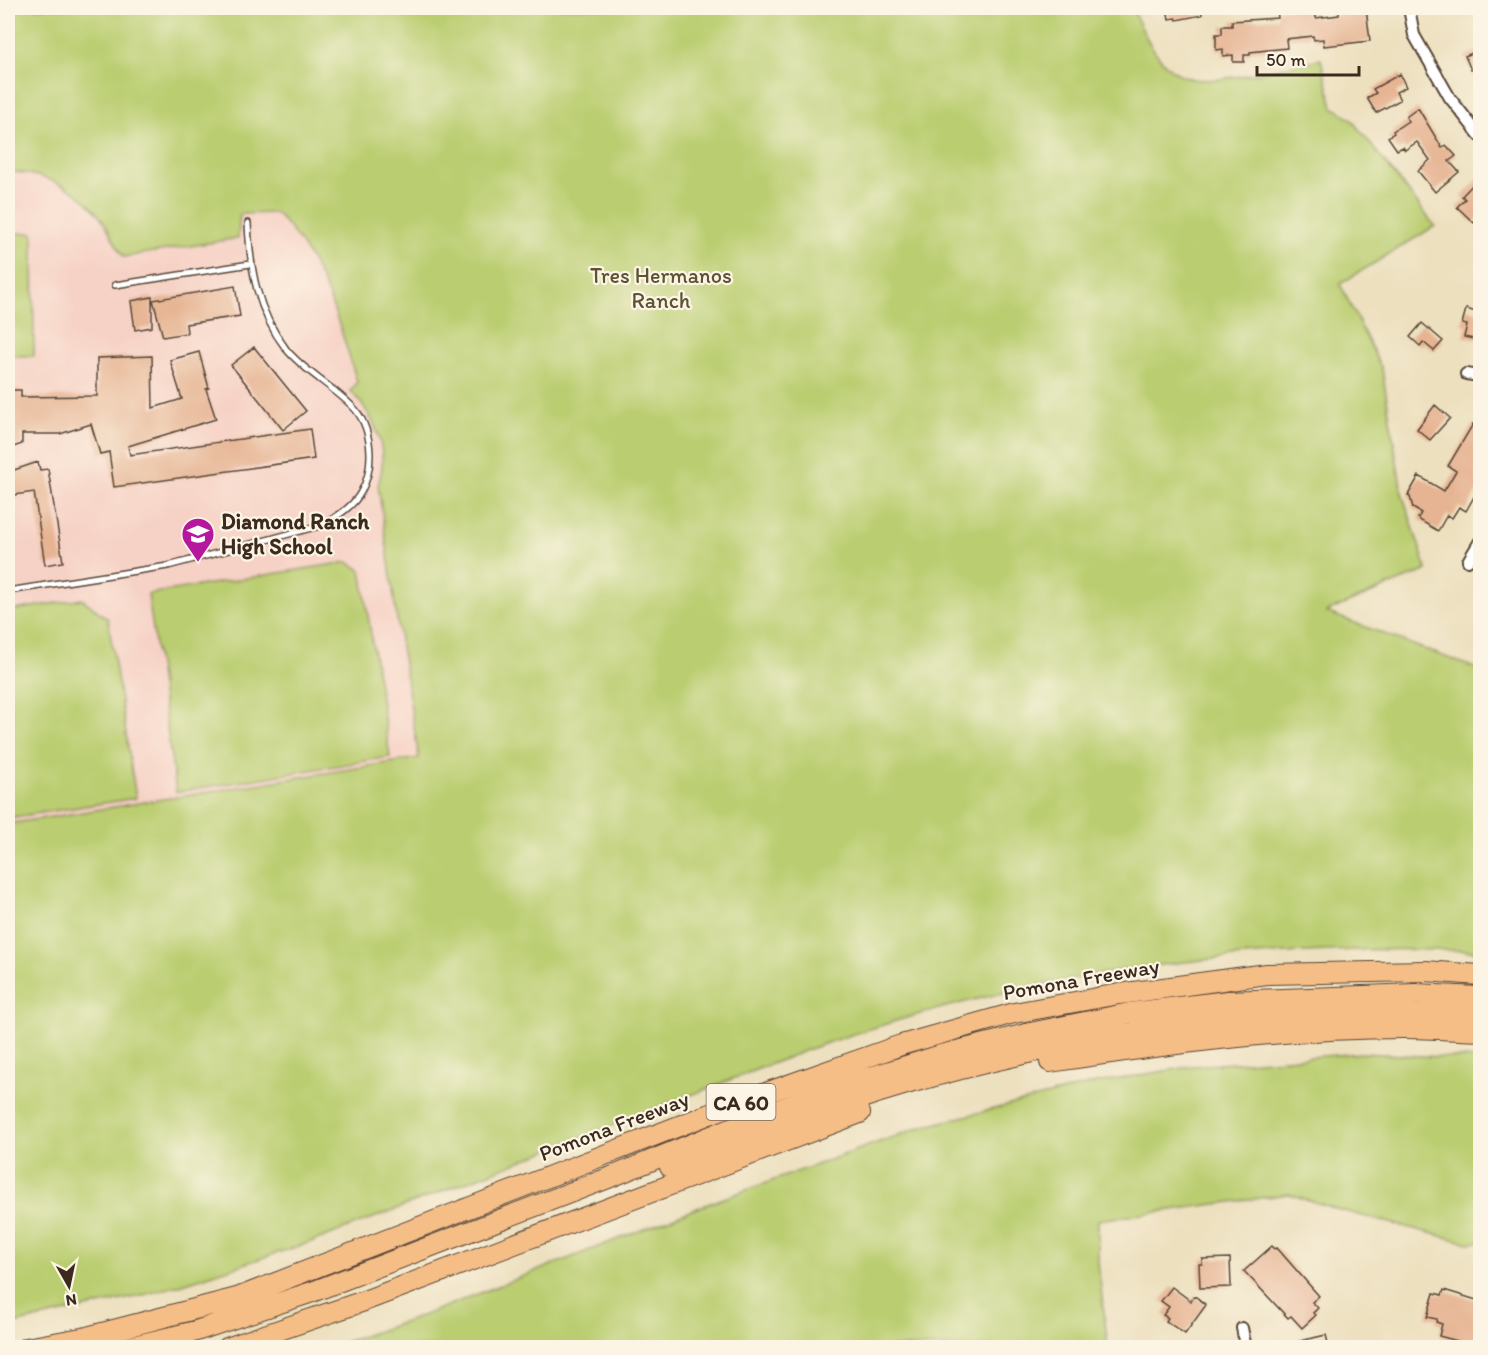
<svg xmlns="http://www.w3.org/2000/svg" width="1488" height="1355" font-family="Itim,sans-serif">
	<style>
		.built { fill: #f6d1c5 }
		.green { fill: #bacd70; stroke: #7a7c47; stroke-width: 1.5 }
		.building { fill: #e6b493 }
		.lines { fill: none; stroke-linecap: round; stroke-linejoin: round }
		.lane-casing { stroke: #564536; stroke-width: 8 }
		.street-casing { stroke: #564536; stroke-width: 14 }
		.highway-casing { stroke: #564536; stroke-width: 22 }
		.lane { stroke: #fff; stroke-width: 5 }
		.street { stroke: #fff; stroke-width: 10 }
		.highway { stroke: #f6be87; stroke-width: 20 }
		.labels { text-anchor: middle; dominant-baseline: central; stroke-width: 4.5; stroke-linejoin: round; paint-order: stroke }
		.shield { fill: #fcf5e5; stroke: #75675a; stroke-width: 1.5 }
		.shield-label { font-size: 21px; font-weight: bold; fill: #3b2a1e }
		.park-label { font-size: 22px; fill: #5b5332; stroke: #fcf5e5 }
		.poi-label { font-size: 22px; font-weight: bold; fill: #3b2a1e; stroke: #fcf5e5; text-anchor: start }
		.street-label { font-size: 22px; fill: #3b2a1e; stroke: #fcf5e5 }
	</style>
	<rect width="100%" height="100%" fill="#fcf5e5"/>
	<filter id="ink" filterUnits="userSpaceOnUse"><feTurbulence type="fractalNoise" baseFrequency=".0167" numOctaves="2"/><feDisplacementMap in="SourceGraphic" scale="12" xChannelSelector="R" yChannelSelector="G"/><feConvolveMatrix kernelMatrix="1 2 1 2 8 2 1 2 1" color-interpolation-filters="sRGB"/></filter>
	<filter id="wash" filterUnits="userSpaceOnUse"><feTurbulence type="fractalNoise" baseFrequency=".008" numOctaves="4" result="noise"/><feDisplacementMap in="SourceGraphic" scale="24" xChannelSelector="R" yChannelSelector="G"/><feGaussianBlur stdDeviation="1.35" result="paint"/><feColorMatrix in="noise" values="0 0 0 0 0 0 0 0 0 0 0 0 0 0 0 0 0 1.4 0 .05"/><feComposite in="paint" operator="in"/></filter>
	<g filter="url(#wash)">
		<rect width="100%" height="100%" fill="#ede0bf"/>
		<path class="built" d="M8 171 39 176 60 184 77 194 102 219 121 253 240 214 276 213 301 241 320 275 337 317 357 382 351 391 369 413 380 441 383 463 378 486 400 640 419 758 8 824Z"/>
		<path class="green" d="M8 8H1132C1142 29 1152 54 1172 70 1177 73 1187 78 1193 79 1223 84 1290 65 1321 59L1333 107 1351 119 1435 226 1340 284 1382 369 1402 493 1427 570 1326 612 1480 670V951C1254 942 1029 972 815 1047L314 1241 183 1284 140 1296 8 1325V824L419 758 400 640 378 485C390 450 375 417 351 391L357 382C339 321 322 259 276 213L240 214 238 238 124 257C115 246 111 232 103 221 81 188 45 174 8 171Z
			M8 233H33L34 356H8Z
			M347 562 361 570 390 757 176 792 148 594Z
			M82 599 108 619 136 798 8 818V611Z
			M1362 1053 1480 1059V1242L1469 1243 1343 1211 1289 1194 1098 1220V1263L1108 1347H330L411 1320 705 1205 918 1128 1096 1083 1193 1066Z"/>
		<g id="blocks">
			<path class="building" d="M1167 8H1201L1202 15 1177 20 1176 18 1169 19Z
				M1294 8H1315L1316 18 1339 15V8H1366L1370 41 1324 46 1323 39 1314 40 1313 36 1286 39 1287 48 1250 52V55H1244V62H1233V55L1223 56V49L1216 50V34H1222V26H1232V21L1278 18 1277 10Z
				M1480 50V66L1471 70 1465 56Z
				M1400 74 1406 87 1396 92 1400 100 1376 113 1367 98 1376 93 1373 89Z
				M1418 108 1442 148 1446 145 1456 156 1449 161 1459 172 1435 192 1418 171 1430 160 1417 142 1405 150 1403 147 1397 150 1388 137 1394 133 1393 131 1408 121 1406 117Z
				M1480 177V216L1474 223 1457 207 1465 199 1462 196Z
				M235 286 240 316 186 324 187 333 163 337 153 300Z
				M152 297V327L135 330 131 301Z
				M1466 309 1480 313 1478 340 1464 337 1467 325 1462 324Z
				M1422 323 1443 341 1434 351 1423 342 1420 346 1410 337Z
				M254 347 306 411 283 430 231 365Z
				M199 352 209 388 206 389 216 419 128 446 130 455 310 429 314 459 114 487 109 452 100 454 91 424 60 434H22V444L8 449V390H21V397L97 396V358L152 356 153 408 182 399 170 360Z
				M1435 405 1450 418 1430 440 1417 429Z
				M1473 424 1480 428V468L1475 476 1480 479V486L1466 511 1459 507 1452 518 1447 515 1438 531 1421 521 1418 518 1421 513 1413 508 1410 497 1408 495 1419 476 1444 491 1456 471 1448 466Z
				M38 462 40 470 48 469 63 562 45 565 34 492 8 496V472Z
				M1272 1246 1275 1249 1277 1248 1319 1296 1312 1302 1318 1308 1313 1313 1316 1315 1302 1328 1291 1316 1288 1318 1244 1271Z
				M1230 1258 1231 1287 1200 1288 1199 1264H1202V1259Z
				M1172 1287 1191 1301 1195 1296 1206 1305 1185 1334 1166 1321 1168 1318 1163 1315 1169 1307 1161 1301Z
				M1444 1290 1480 1301V1347L1439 1336 1442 1324 1436 1322 1437 1319 1427 1317 1434 1293 1442 1295Z
				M1326 1335 1329 1347H1291V1343Z"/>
		</g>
	</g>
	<g filter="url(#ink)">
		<use href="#blocks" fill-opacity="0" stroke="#564536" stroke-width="1.5"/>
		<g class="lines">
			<g class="lane-casing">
				<path id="lane" d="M115 285 250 264
					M8 591 168 566 323 525C337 516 353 507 361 492 375 467 373 427 352 406 331 385 305 372 286 349 257 311 250 269 248 223"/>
			</g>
			<g class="street-casing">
				<path id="street" d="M1409 8 1414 35 1450 98 1480 136
					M1466 374 1480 376
					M1468 561 1480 541
					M1242 1328 1246 1348"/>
			</g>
			<g class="highway-casing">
				<path id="highway" d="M1050 1062C1167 1044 1285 1028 1403 1028 1429 1028 1455 1030 1480 1031
					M670 1167C749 1137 829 1107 910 1083 975 1064 1042 1049 1109 1037 1231 1014 1357 1011 1480 1016
					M26 1348 87 1337 237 1298 743 1101 901 1045 1014 1013 1119 994 1267 974 1425 971 1480 975
					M125 1348 196 1331 312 1292 611 1177 753 1119 852 1083 941 1055 1030 1033 1130 1013 1228 1001 1415 994 1480 997
					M227 1348 364 1301 860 1113"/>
			</g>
			<use href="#lane" class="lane"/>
			<use href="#street" class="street"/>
			<use href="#highway" class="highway"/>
		</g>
	</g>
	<defs>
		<g id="school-pin" transform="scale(1.725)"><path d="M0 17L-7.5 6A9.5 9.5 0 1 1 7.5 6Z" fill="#b5179e" stroke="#fcf5e5"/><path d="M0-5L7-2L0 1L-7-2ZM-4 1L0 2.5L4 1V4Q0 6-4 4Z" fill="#fff"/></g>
	</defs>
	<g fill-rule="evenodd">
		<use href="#school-pin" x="198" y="534"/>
	</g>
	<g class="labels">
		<rect class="shield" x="706.5" y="1084" width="69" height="36" rx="4.5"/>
		<g class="shield-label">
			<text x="741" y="1102">CA 60</text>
		</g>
		<g class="park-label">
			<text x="661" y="275">Tres Hermanos<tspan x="661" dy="25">Ranch</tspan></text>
		</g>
		<g class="poi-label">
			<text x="221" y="521">Diamond Ranch<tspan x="221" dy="25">High School</tspan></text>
		</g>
		<g class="street-label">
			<text transform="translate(1081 979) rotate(-10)">Pomona Freeway</text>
			<text transform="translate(614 1126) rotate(-21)">Pomona Freeway</text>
		</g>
	</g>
	<rect width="1488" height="1355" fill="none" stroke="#fcf5e5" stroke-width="30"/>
	<g transform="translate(69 1286) rotate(171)" stroke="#fcf5e5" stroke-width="4.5" paint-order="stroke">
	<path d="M0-4.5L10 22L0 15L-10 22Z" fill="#3b2a1e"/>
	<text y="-9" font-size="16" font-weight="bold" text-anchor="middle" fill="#3b2a1e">N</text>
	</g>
	<path d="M1257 66v9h102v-9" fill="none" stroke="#3b2a1e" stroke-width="3"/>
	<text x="1266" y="66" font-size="18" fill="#3b2a1e" stroke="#fcf5e5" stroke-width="4.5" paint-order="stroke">50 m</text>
</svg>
